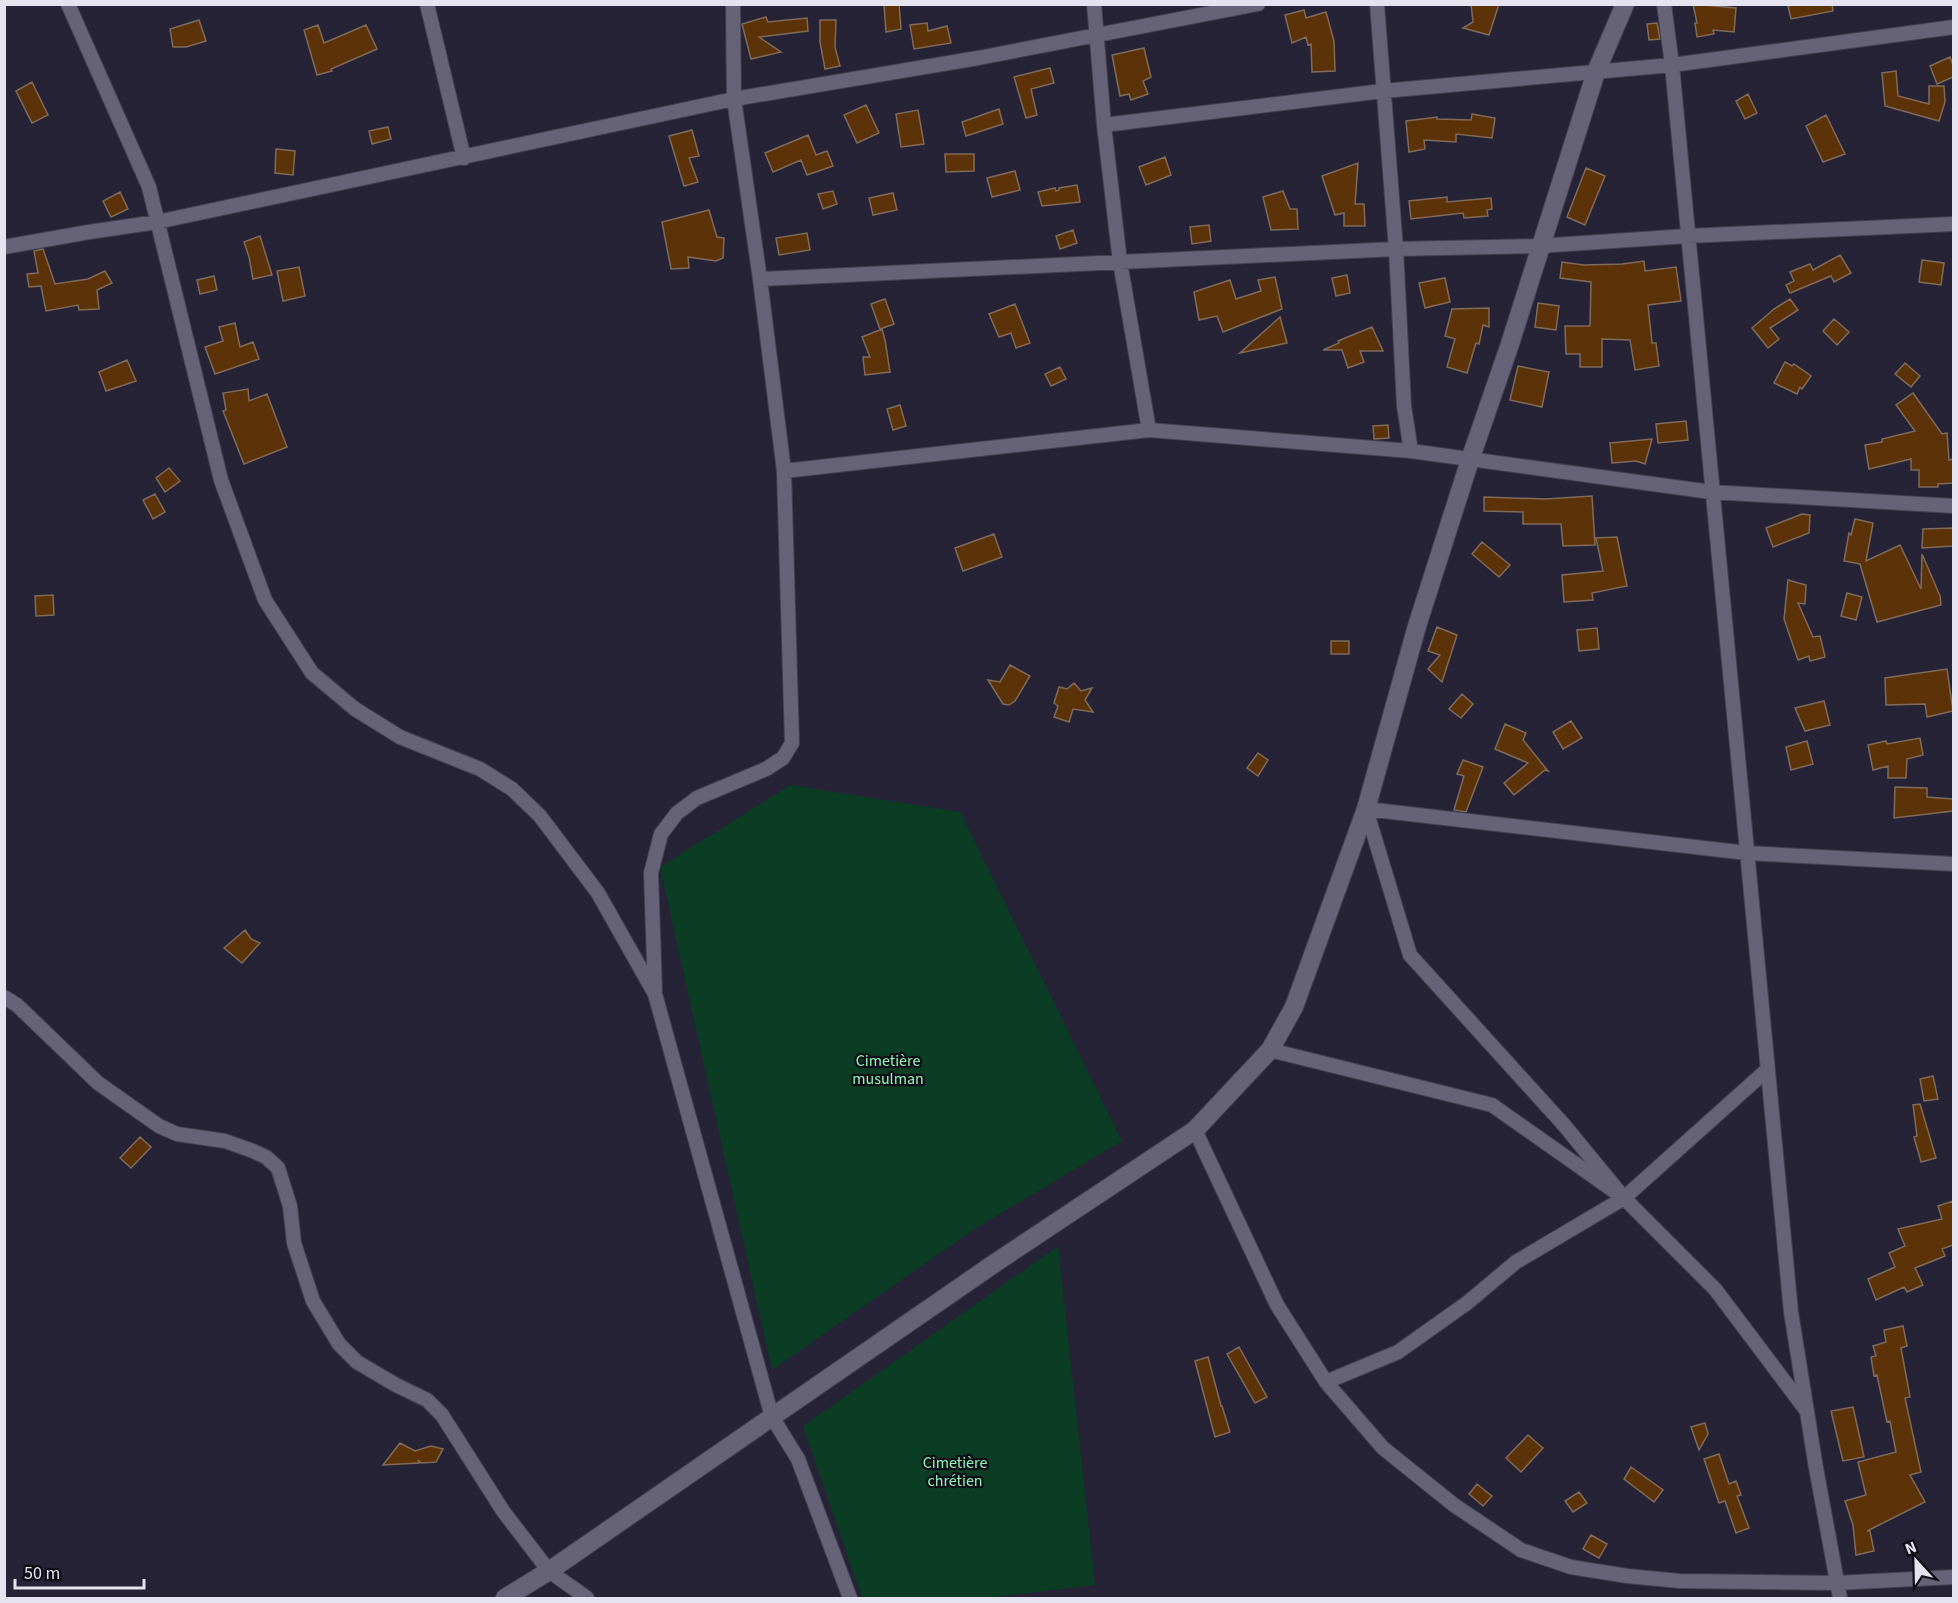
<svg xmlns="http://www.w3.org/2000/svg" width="1958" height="1603" font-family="'Source Sans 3',sans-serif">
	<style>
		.green { fill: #0b3c24 }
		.building { fill: #5c3208; stroke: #806b5b; stroke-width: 1.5 }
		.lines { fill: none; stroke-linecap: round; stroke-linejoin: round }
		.street-casing { stroke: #424050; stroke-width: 16 }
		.secondary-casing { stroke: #424050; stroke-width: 20 }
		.street { stroke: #666379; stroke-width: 14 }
		.secondary { stroke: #666379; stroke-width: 18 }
		.labels { text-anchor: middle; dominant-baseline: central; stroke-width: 4.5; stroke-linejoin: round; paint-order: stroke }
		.park-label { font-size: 16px; fill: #90f7ba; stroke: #0f0d16 }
	</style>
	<rect width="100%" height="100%" fill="#262336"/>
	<path class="green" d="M790 785 960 812 1122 1141 976 1228 772 1370 660 867Z
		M1058 1246 1095 1585 986 1598H862L803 1426Z"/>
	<path class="building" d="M884 4H899L901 29 886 32Z
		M1471 4H1499L1489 35 1463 28 1473 22Z
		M1693 4 1736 8 1734 32 1713 30 1714 34 1697 37 1695 23H1697Z
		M1796 4H1832L1833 11 1791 19 1788 6Z
		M1304 10 1306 18 1326 12 1334 41 1335 71 1312 72 1311 44 1308 45 1306 37 1292 43 1285 15Z
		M766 17 768 22 807 18 808 31 759 37 781 52 751 59 742 24Z
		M199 20 206 41 186 47H173L170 29Z
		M820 20H836L835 47 840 66 825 69 820 42Z
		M927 23 928 31 947 26 951 43 914 49 910 25Z
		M1657 23 1660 39 1649 40 1647 24Z
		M318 25 324 43 366 25 377 49 331 69 332 71 317 75 304 30Z
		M1144 48 1151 77 1143 81 1148 94 1131 100 1129 94 1120 96 1112 55Z
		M1950 57 1953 65V77L1937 84 1930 66Z
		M1050 68 1054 83 1031 89 1037 115 1026 118 1014 77Z
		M1896 71 1898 96 1929 104V86H1944L1945 102 1939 121 1885 106 1882 73Z
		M32 82 48 115 32 123 16 91Z
		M1748 94 1757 113 1745 119 1736 101Z
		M866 105 879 133 857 143 844 115Z
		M999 109 1003 124 966 136 962 122Z
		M918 110 924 144 901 147 896 114Z
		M1472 114 1495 118 1492 138 1456 134V142L1424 140 1425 149 1409 152 1406 121 1437 117V119L1471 120Z
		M1826 115 1845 154 1823 162 1806 126Z
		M388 127 391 139 372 144 369 131Z
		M692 130 699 156 689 158 698 182 684 186 669 136Z
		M808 135 816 155 827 151 833 166 807 175 801 160 773 172 765 153Z
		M276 149 295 151 293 175 275 173Z
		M945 154H974V171L946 172Z
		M1165 157 1171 175 1146 185 1139 167Z
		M1358 163 1355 204H1364L1365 226H1344V213L1335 215 1322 176Z
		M1586 168 1605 176 1585 225 1567 217Z
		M1015 171 1020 190 992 197 987 178Z
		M1077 185 1080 202 1042 206 1038 192 1055 188 1056 191 1059 190V188Z
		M833 191 837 204 823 209 818 194Z
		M1283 191 1290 209H1297L1298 229 1271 230 1263 197Z
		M120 192 128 209 111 217 103 201Z
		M893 193 897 210 873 215 869 198Z
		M1447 197V202L1491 198 1492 209 1487 210 1488 216 1464 218 1463 213 1411 219 1409 201Z
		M709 210 717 237 724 238 723 258 716 261 688 257 689 268 671 269 662 222Z
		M1209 225 1211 241 1192 244 1190 227Z
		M1073 230 1077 243 1060 249 1056 236Z
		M807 233 810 250 779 255 776 238Z
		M260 236 272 275 253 279 249 257 244 242Z
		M43 249 55 284 88 279 105 271 112 283 97 290 99 309 79 310 78 305 46 311 41 286 29 287 27 274 38 273 34 251Z
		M1840 255 1851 273 1834 282 1831 276 1790 293 1786 285 1794 281 1790 272 1810 264 1813 270Z
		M1922 260 1944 263 1941 285 1919 282Z
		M1644 261 1645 271 1676 267 1681 301 1648 305 1652 343H1656L1659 366 1635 370 1630 340 1602 339V367H1580V354H1566L1565 326H1590L1591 282 1560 278 1562 262 1584 265 1622 264Z
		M299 267 305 296 283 301 277 271Z
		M1347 275 1350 293 1336 296 1332 278Z
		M214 276 217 290 200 294 197 280Z
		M1275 277 1282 309 1223 332 1217 316 1199 320 1194 292 1230 280 1236 299 1261 291 1258 280Z
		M1445 278 1450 302 1425 308 1419 283Z
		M885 299 894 324 880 329 871 304Z
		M1790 299 1798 310 1770 328 1779 339 1768 348 1752 328 1774 309Z
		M1538 303 1559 306 1556 330 1535 327Z
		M1015 304 1030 343 1016 348 1011 333 999 337 989 314Z
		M1489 308V327L1483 325 1479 344 1476 343 1467 373 1447 367 1455 339 1445 336 1452 309Z
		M1280 317 1287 343 1240 353Z
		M1834 319 1849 332 1837 345 1823 331Z
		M235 323 240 347 253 342 259 359 215 374 205 347 223 341 219 327Z
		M1372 327 1383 351H1360L1364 362 1348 368 1342 350H1323L1339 343 1338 341Z
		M882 329 885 340 890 372 865 375 863 357H870L862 337Z
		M127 360 136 381 106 391 99 372Z
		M1785 362 1792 366 1794 364 1811 376 1802 389 1800 387 1797 394 1774 383Z
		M1905 363 1920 376 1911 387 1895 374Z
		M1518 366 1549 372 1542 407 1510 400Z
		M1060 367 1066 379 1051 386 1045 374Z
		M248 389 249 401 267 394 287 447 244 464 223 411 226 410 223 393Z
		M1913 393 1942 434 1947 433 1949 460 1953 459V483L1938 484V487H1919V470H1911V459L1869 469 1865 445 1882 442V439L1915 431 1896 405Z
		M900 405 906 426 893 430 887 409Z
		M1686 421 1688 440 1658 443 1656 424Z
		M1388 425 1389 438 1374 439 1373 426Z
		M1652 439 1645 464 1636 461 1612 463 1610 443Z
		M169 468 180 481 165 492 156 478Z
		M155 494 165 512 153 519 143 500Z
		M1592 496 1595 545 1563 546 1561 524H1523V512L1484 511V497L1545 499Z
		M1802 514 1810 515 1809 533 1773 547 1766 528Z
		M1855 519 1873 523 1866 561 1900 545 1921 589 1922 554 1940 596 1941 605 1877 622 1860 564 1844 561 1849 533 1851 535Z
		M1953 528V546L1922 548 1923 529Z
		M994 534 1002 557 963 571 955 548Z
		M1617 537 1627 586 1592 593 1593 600 1564 602 1562 575 1603 571 1596 538Z
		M1482 542 1510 565 1499 577 1472 554Z
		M1788 580 1806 585 1805 604 1798 603 1813 637 1820 636 1825 657 1810 661 1809 656 1798 660 1784 619Z
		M1847 593 1862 597 1856 620 1841 616Z
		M53 595 54 615 36 616 35 596Z
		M1437 627 1457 635 1442 682 1428 669 1440 655 1428 651Z
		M1597 628 1599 649 1579 651 1577 630Z
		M1331 641H1349V654H1331Z
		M1010 665 1030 676 1015 701 1009 705 1003 704 988 680 1000 682Z
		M1947 669 1953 711 1927 717 1925 704 1886 705 1885 678Z
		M1074 683 1081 691 1092 688 1085 700 1093 712 1073 709 1069 722 1054 717 1058 706 1054 703 1059 687 1067 689Z
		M1462 694 1473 704 1461 718 1449 709Z
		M1824 701 1830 725 1805 731 1795 708Z
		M1571 721 1582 738 1563 749 1553 732Z
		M1505 724 1526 733 1523 740 1548 771 1545 770 1514 795 1504 783 1528 763 1495 749Z
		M1920 738 1923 755 1907 759 1906 778H1888V766L1873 770 1868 745 1886 741 1887 744Z
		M1807 741 1813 764 1791 770 1786 747Z
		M1258 753 1268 760 1258 776 1247 768Z
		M1463 760 1483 767 1466 812 1454 810 1464 776 1457 774Z
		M1895 787 1927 788V797L1953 799V811L1894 818Z
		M245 930 251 939 260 943 242 963 224 948Z
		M1933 1076 1938 1099 1924 1101 1920 1079Z
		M1920 1104 1936 1158 1921 1162 1914 1137 1917 1136 1913 1105Z
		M140 1137 151 1147 131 1168 120 1158Z
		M1953 1201V1245L1942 1249 1945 1256 1915 1268 1923 1285 1907 1292 1904 1287 1876 1300 1868 1279 1895 1267 1889 1253 1905 1246 1898 1229 1942 1219 1938 1206Z
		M1903 1326 1907 1346 1901 1348 1910 1397 1905 1398 1921 1472 1910 1475 1925 1502 1867 1531H1870L1874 1551 1856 1555 1853 1525 1845 1501 1866 1495 1858 1462 1896 1452 1890 1421 1887 1422 1877 1375 1874 1376 1871 1357 1876 1356 1873 1346 1886 1342 1884 1330Z
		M1239 1347 1267 1397 1255 1403 1227 1354Z
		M1208 1357 1221 1406H1222L1230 1432 1215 1437 1195 1361Z
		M1853 1407 1864 1457 1843 1461 1831 1411Z
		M1705 1423 1708 1434 1699 1450 1691 1427Z
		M1528 1435 1543 1448 1521 1472 1506 1458Z
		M400 1443 415 1451 431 1446 443 1449 436 1462 421 1463 418 1460 419 1463 383 1465Z
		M1719 1454 1729 1484 1736 1481 1741 1495 1737 1496 1749 1528 1736 1533 1725 1501 1719 1503 1704 1459Z
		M1631 1467 1663 1490 1654 1502 1624 1479Z
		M1477 1484 1492 1496 1483 1506 1469 1494Z
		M1579 1492 1587 1503 1573 1512 1565 1501Z
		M1591 1535 1607 1544 1599 1558 1583 1549Z"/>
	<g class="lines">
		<g class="street-casing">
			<path id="street" d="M68 4 149 187 221 480 265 600 312 673 355 709 400 737 480 769 512 789 540 816 598 893 655 994 772 1417 798 1459 850 1598
				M427 4 464 158
				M1094 4 1104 125 1120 262 1149 430
				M1377 4 1396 249 1404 406 1411 451
				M1664 4 1672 65 1791 1312 1816 1468 1840 1598
				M1104 125 1383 91 1672 65 1954 27
				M4 247 89 232 157 222 734 99 978 58 1258 4
				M760 279 1396 249 1539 246 1687 236 1954 224
				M784 471 1149 430 1411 451 1711 492 1954 506
				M655 991 651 873 661 834 677 813 697 798 766 769 783 758 792 743 784 471 760 279 734 99 733 4
				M4 997 17 1005 98 1083 159 1126 177 1134 225 1141 253 1151 266 1157 278 1168 290 1206 294 1243 313 1301 339 1344 357 1362 396 1385 427 1400 442 1415 503 1511 549 1571 587 1598
				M1270 1050 1492 1105 1624 1198 1715 1289 1806 1410
				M1195 1130 1277 1305 1326 1382 1383 1448 1454 1505 1521 1550 1571 1567 1627 1576 1680 1581 1836 1583 1954 1577
				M1624 1198 1564 1125 1410 955 1366 809 1747 853 1954 864
				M1326 1382 1398 1352 1467 1303 1516 1262 1624 1198 1768 1069"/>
		</g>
		<g class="secondary-casing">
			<path id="secondary" d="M505 1598 549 1571 995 1263 1195 1130 1270 1050 1294 1007 1366 809 1417 626 1470 460 1510 344 1596 72 1625 4"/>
		</g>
		<use href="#street" class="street"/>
		<use href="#secondary" class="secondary"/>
	</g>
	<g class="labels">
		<g class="park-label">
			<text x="888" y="1061">Cimetière<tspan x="888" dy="18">musulman</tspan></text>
			<text x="955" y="1463">Cimetière<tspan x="955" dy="18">chrétien</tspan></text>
		</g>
	</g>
	<rect width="1958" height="1603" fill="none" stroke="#e5e3f0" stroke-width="12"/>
	<g transform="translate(1916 1561) rotate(338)" stroke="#0f0d16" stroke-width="4.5" paint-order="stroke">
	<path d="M0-4.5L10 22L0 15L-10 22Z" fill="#e5e3f0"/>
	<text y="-9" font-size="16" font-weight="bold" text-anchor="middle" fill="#e5e3f0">N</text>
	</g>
	<path d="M15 1579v9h129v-9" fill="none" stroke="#e5e3f0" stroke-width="3"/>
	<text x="24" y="1579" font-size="18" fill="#e5e3f0" stroke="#0f0d16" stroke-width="4.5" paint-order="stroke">50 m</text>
</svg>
